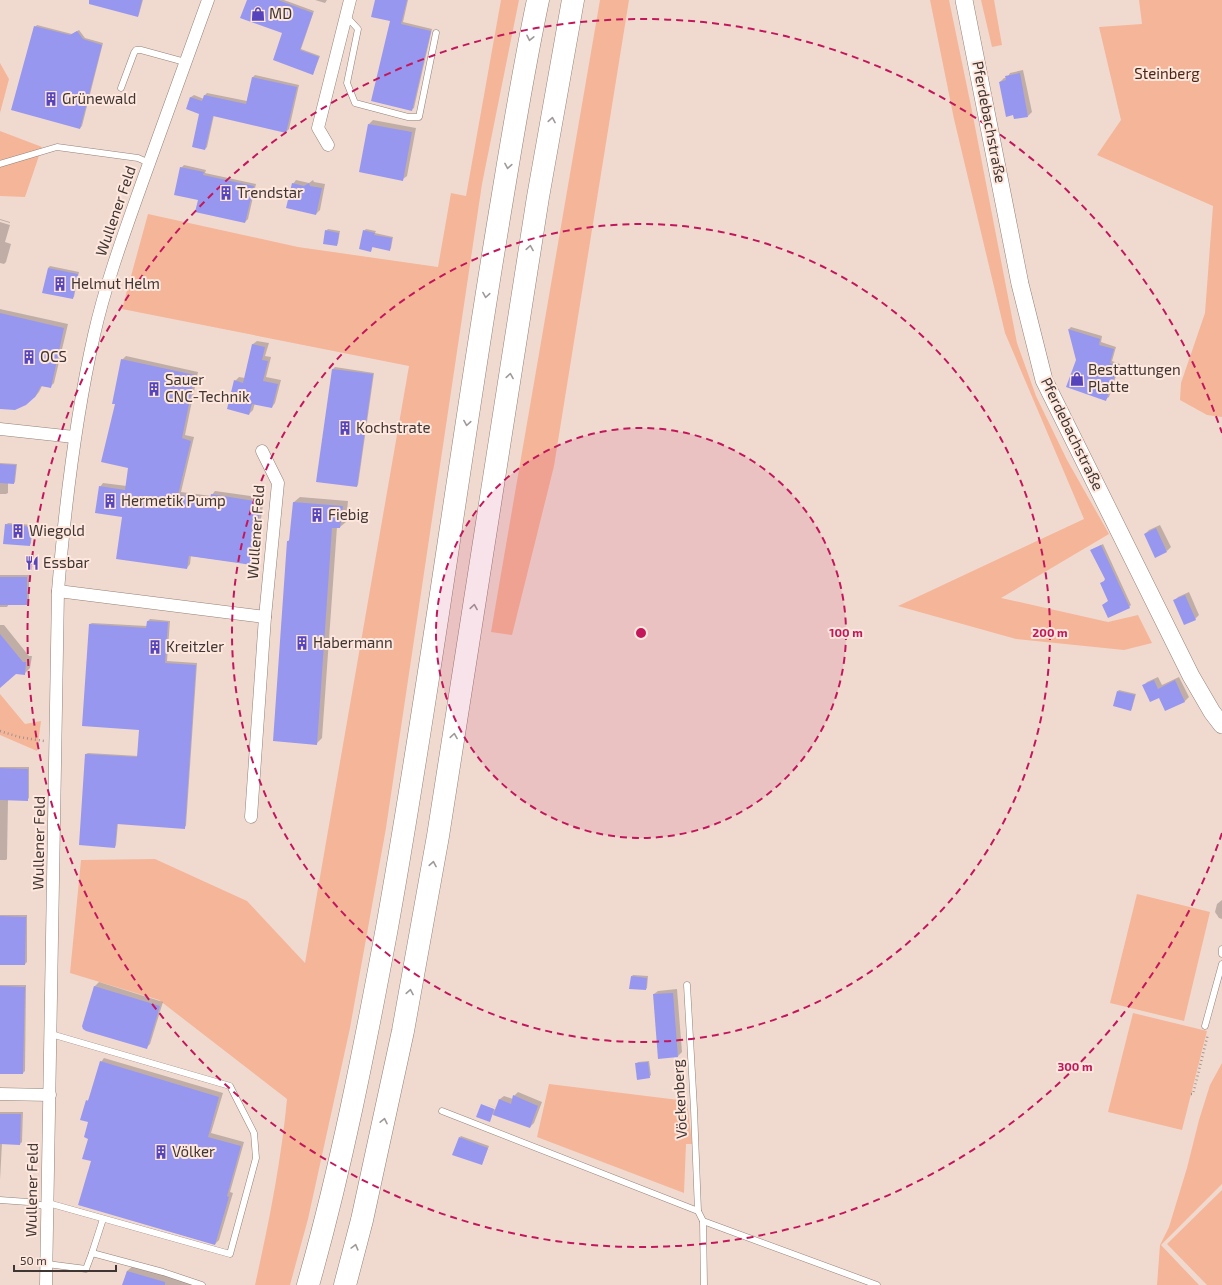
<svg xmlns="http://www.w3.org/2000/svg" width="1222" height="1285" viewBox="0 0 1222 1285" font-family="'Exo 2',sans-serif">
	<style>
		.green { fill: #f5b599 }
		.shadow { fill: #0003 }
		.building { fill: #9897f0 }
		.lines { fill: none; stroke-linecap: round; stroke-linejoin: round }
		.lane-casing { stroke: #948077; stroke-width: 7 }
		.street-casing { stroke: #948077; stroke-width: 13 }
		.secondary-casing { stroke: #948077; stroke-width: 18 }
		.highway-casing { stroke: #948077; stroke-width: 23 }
		.path { stroke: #a4938c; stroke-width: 2.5; stroke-dasharray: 1 3; stroke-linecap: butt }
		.lane { stroke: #fff; stroke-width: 6 }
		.street { stroke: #fff; stroke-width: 12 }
		.secondary { stroke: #fff; stroke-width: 17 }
		.highway { stroke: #fff; stroke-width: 22 }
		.oneway { stroke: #9f9a99 }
		.ring { fill: none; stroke: #c2185b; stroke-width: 2; stroke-dasharray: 7 5 }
		.labels { text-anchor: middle; stroke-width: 4; stroke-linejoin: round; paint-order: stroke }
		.poi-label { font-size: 15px; fill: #3f3633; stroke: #fee7dd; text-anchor: start }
		.park-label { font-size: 15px; fill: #4d2715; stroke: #fee7dd }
		.street-label { font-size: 15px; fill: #3f3633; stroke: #fee7dd }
		.centre { fill: #c2185b; stroke: #fee7dd; stroke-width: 2 }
		.ring-label { font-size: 12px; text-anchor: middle; font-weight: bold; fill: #c2185b; stroke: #fee7dd; stroke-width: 4; stroke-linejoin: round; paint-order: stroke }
	</style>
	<rect width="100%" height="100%" fill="#f0dad0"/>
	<g class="green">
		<path d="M501,0H519L482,184L386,828L350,1028L308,1219L290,1285H255C269,1222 281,1163 287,1099L159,1000L70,973L81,860L155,859L247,901L305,963L409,366L122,309L148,214L298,247L438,267L451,193L466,196Z"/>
		<path d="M600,0H629L554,466L512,635L491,632Z"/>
		<path d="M930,0H949L971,106L1017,343L1036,396L1067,460L1109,534L1001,598L1108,622L1138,615L1152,643L1124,650L1016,639L898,606L1084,519L1005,333L954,119Z"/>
		<path d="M981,0H994L1002,45L992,47Z"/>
		<path d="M1139,0H1222V417L1207,415L1180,400L1181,383L1205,313L1213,206L1097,155L1121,120L1099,27L1142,24Z"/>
		<path d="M0,63L9,79L0,113Z"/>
		<path d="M0,131L42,147L25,197L0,196Z"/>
		<path d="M0,694L25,724L41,721L37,751L0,735Z"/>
		<path d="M1137,894L1210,912L1184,1021L1110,1003Z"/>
		<path d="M1133,1013L1207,1031L1182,1130L1108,1112Z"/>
		<path d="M1222,1063V1184L1161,1245L1199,1285H1157L1160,1245L1169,1227L1187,1168L1199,1120L1210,1085Z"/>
		<path d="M549,1084L687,1101L692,1144H686L684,1193L537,1137Z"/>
		<path d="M1222,1190V1285H1207L1167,1244Z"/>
	</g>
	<g class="shadow">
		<path d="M91,0H143L139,14L138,16Z"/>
		<path d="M248,0H284L314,11L301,49L320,56L313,74L284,33Z"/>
		<path d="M315,0H327L325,3Z"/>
		<path d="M376,0H408L403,22L432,29L414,108L411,110L391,21Z"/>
		<path d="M37,25L72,34L79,30L85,38L103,43L82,126L80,128L35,27Z"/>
		<path d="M1023,70L1032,112L1028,116L1000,82L1004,78H1007L1010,73Z"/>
		<path d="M255,75L299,85L289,129L286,132L214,115L207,147L205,149L200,113L187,108L191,97L194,95L204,99L205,95L207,93L247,101L253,77Z"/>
		<path d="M373,120L416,128L407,176L403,179L369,124Z"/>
		<path d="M184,165L206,170L205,173L256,184L248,219L245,222L181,168Z"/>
		<path d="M296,180L309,183L313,180L314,182L325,184L320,210L316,214L293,184Z"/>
		<path d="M0,219L10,222V223L0,220Z"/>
		<path d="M0,222L10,225L5,242L11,244L6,262L4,264L0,263Z"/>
		<path d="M328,229L340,231L338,243L337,245L326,231Z"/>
		<path d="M366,229L376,231L375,233L393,237L391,248L390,249L373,246L371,251L364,231Z"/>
		<path d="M50,266L79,272L74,297L72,298L48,268Z"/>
		<path d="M0,309L68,324L54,383L50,387L42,386L39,392L35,397L0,407Z"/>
		<path d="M1071,327L1102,336L1101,342L1116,347L1112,361L1120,364L1109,397L1106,399L1077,360L1069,329Z"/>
		<path d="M257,341L269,343L265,356L271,357L266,377L281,380L275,403L272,407L255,403L253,410L249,414L235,381L239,377L245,378L253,344Z"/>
		<path d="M126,356L198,372L185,435L194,437L181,492L211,496L215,491L264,498L255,561L251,564L191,556L190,564L187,568L123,516L100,487L103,483L127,486L129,467L117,404L122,360Z"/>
		<path d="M335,367L374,373L358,485L357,486L317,481L333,369Z"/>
		<path d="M0,463L17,464L15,482L14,483H8V493L6,494H0Z"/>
		<path d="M300,497L348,501L346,522L340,527H337L322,738L316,744L288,541L290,539L294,502Z"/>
		<path d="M8,523L33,525L31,543L30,545L6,525Z"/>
		<path d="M1160,525L1171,547L1167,551L1145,534L1149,530Z"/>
		<path d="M1103,544L1131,605L1129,607L1103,605L1109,601L1106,579L1091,550Z"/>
		<path d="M0,575H29V602L27,604H9L7,607H0Z"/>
		<path d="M1189,592L1199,615L1195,619L1174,601L1178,597Z"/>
		<path d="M150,619L170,621L167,661L197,663L186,826L184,827L118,823L116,845L115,847L86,754L88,753L139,756L140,729L90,624L92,623L147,626L148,621Z"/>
		<path d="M0,625H4L29,656H32L30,668L24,674L16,673L0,683Z"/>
		<path d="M1158,677L1162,685L1179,677L1189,697L1185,701L1166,710L1159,696L1144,685L1147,682Z"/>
		<path d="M1119,690L1136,694L1132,708L1131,710L1118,691Z"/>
		<path d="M0,767H29V798L27,800L8,799L7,859L6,860H0Z"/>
		<path d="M1222,900V919L1219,918L1215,912L1217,904Z"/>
		<path d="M0,915H27V962L25,964H0Z"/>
		<path d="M633,975L648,976L647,988L646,989L632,976Z"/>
		<path d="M99,982L163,1002L150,1044L146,1048L83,1026L95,986Z"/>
		<path d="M0,985H26L25,1071L23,1073H0Z"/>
		<path d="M677,989L682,1052L678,1056L654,994L658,991Z"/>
		<path d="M104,1058L223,1093L211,1133L244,1142L230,1192L233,1193L219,1240L215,1244L92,1161L89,1138V1121L87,1101L90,1098L101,1062Z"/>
		<path d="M649,1061L651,1075L649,1077L636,1064L638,1062Z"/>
		<path d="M518,1092L542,1102L534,1123L530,1127L493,1114L489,1121L482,1105L499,1111V1109L483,1103L497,1108L500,1099L504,1096L513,1099L514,1096Z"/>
		<path d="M0,1112H23L22,1142L20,1144L2,1143L0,1180Z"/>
		<path d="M461,1136L489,1146L482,1164L460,1137Z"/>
		<path d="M134,1265L200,1285H123L127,1271Z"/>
	</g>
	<g class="building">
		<path d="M89,0H142L138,17L89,4Z"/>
		<path d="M247,0H278L313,13L300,50L319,57L313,75L273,60L282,33L240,18Z"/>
		<path d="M375,0H407L401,24L431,31L412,111L371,101L390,21L371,17Z"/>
		<path d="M34,26L70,35L77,31L83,39L102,45L80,129L11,110Z"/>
		<path d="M1020,73L1028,117L1014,119L1013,115L1006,117L999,82L1006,80L1005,76Z"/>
		<path d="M252,77L297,87L286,133L213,116L205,150L192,147L199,114L186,109L190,97L202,101L204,95L246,104Z"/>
		<path d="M368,124L412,132L403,181L359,172Z"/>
		<path d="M180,167L204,172L203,175L254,186L245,223L195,212L198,200L174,195Z"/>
		<path d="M292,183L304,186L309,183L310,186L322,188L316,215L286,208Z"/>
		<path d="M325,230L339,233L337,246L323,244Z"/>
		<path d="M363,230L375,233L374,235L392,238L390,251L372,247L371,252L359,249Z"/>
		<path d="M48,268L78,274L73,299L42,293Z"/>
		<path d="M0,313L64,328L51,388L41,386L35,397L26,405L15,410L0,409Z"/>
		<path d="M1068,329L1100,339L1099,345L1114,349L1110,363L1118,366L1106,401L1066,387L1076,360Z"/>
		<path d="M252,344L265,347L262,360L268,361L263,381L278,384L272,408L252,404L249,415L227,409L234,380L243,383Z"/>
		<path d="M121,359L195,375L182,438L191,441L178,495L210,499L211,494L261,502L252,565L189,556L187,569L116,559L122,517L95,513L99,486L125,490L128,468L101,462L115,404H112Z"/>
		<path d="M332,369L373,374L357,487L316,482Z"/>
		<path d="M0,464L16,465L14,484L0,483Z"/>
		<path d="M293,502L343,506L340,528H332L317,745L273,741L287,541H289Z"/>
		<path d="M5,524L32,527L30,546L3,544Z"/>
		<path d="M1156,528L1167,552L1155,558L1144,534Z"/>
		<path d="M1101,545L1130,608L1108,618L1102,605L1108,601L1100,583L1104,581L1105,579L1090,550Z"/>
		<rect x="0" y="577" width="27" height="28"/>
		<path d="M1185,595L1196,620L1184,625L1173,600Z"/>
		<path d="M147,621L168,622L165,663L196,665L185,829L117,824L115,848L79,845L85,754L137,757L139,730L82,726L89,624L146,628Z"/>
		<path d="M0,634L23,662H26L25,675L16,674L0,688Z"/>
		<path d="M1154,680L1158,689L1175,680L1185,702L1165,711L1159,698L1150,702L1142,685Z"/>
		<path d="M1117,691L1135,695L1131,711L1113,706Z"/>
		<path d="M0,768L28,769V801L0,800Z"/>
		<path d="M0,916L26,917L25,965H0Z"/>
		<path d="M631,976L647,978L646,990L629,989Z"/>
		<path d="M0,986L25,987L23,1074H0Z"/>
		<path d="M94,986L160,1006L147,1049L86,1031L83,1029L82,1026Z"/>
		<path d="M673,993L678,1057L658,1059L653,994Z"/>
		<path d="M100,1061L219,1097L208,1137L241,1146L227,1196L229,1197L215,1245L78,1205L91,1161L82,1159L88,1139L84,1137L88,1122L80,1120L86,1100L88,1101Z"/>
		<path d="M648,1062L650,1078L637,1080L635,1063Z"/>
		<path d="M513,1095L538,1106L530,1128L493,1115L499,1099L511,1104Z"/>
		<path d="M481,1104L494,1109L490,1122L476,1117Z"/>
		<path d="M0,1114H21L20,1145L0,1144Z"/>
		<path d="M459,1137L488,1148L482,1165L452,1155Z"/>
		<path d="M127,1271L165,1282V1285H122Z"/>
	</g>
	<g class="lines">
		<defs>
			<g id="lane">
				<path d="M346,16L358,29L347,83L355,103L408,117H419L436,33"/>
				<path d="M121,88L134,53L136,50H141L185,62"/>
				<path d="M0,164L57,147L138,158L149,163"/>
				<path d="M1222,949V954"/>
				<path d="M687,985L694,1109L698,1211"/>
				<path d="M1205,1026L1222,964"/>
				<path d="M442,1111L698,1211L703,1221L877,1285"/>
				<path d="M0,1200L28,1202L48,1207"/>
				<path d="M48,1203L230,1254L256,1158L254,1133L230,1086L51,1034"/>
				<path d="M703,1221L704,1285"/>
				<path d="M92,1253L103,1219"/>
				<path d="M47,1264L86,1269L92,1253L163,1272L202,1285"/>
			</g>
			<g id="street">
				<path d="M328,145L318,128L350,0"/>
				<path d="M0,429L74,437"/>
				<path d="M58,591L265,617L278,483L262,451"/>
				<path d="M251,817L265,617"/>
				<path d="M0,1094L50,1095"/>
				<path d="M46,1285L58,591C65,505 75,420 94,335C106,282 125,231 143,180C165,120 186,60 208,0"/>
			</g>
			<path id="secondary" d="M964,0L1020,284L1044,380L1191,676L1212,712L1222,725"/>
			<g id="highway">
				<path d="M308,1285C341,1169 364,1051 386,933C430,689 461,444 502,200C513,133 524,66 538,0"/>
				<path d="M345,1285L362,1220L403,1031L438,836L538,197L573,0"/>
			</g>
		</defs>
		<use href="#lane" class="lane-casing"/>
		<use href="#street" class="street-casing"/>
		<use href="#secondary" class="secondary-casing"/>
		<use href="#highway" class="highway-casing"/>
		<g class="path">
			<path d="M0,731L19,737L44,741"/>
			<path d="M1191,1094H1193L1208,1034"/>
		</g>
		<use href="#lane" class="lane"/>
		<use href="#street" class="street"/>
		<use href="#secondary" class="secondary"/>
		<use href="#highway" class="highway"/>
	</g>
	<defs><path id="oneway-chevron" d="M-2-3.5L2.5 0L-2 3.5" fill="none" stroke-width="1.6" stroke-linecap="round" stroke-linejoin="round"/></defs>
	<g class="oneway">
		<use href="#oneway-chevron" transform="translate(530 38) rotate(102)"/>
		<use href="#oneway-chevron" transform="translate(552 120) rotate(-80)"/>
		<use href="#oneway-chevron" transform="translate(508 166) rotate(100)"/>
		<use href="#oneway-chevron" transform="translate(530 248) rotate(-81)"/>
		<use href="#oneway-chevron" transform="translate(486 295) rotate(99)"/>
		<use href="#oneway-chevron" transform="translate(510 376) rotate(-81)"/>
		<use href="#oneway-chevron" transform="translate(467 423) rotate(99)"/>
		<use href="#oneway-chevron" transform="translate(474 607) rotate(-81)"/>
		<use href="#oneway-chevron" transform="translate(454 736) rotate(-81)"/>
		<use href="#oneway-chevron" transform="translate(433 864) rotate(-80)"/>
		<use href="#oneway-chevron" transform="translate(410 992) rotate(-80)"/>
		<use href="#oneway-chevron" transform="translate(384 1121) rotate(-78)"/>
		<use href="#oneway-chevron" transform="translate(355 1247) rotate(-75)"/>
	</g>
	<circle cx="641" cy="633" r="205" fill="#c2185b" fill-opacity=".12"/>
	<g class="ring">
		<circle cx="641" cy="633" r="205"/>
		<circle cx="641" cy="633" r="409"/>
		<path d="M1222 833A614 614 0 1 1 1222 433"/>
	</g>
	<defs>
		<symbol id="shop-bare" viewBox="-9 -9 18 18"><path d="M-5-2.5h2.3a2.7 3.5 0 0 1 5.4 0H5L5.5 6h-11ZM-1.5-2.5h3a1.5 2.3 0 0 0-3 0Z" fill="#5544bc" stroke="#fee7dd" stroke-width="2.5" paint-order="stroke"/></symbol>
		<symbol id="building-bare" viewBox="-9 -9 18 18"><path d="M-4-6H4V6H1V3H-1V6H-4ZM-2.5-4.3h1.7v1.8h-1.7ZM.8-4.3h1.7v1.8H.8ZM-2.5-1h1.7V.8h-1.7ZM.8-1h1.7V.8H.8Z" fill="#5544bc" stroke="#fee7dd" stroke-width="2.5" paint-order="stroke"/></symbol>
		<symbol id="restaurant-bare" viewBox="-9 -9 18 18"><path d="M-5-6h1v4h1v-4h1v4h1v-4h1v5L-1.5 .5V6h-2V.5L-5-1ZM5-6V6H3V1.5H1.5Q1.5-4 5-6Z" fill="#5544bc" stroke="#fee7dd" stroke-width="2.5" paint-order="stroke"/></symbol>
	</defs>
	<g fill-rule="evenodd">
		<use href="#shop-bare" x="248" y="4" width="20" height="20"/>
		<use href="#building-bare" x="41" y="89" width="20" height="20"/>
		<use href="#building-bare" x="216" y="183" width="20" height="20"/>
		<use href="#building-bare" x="50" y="274" width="20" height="20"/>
		<use href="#building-bare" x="19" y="347" width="20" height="20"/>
		<use href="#shop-bare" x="1067" y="369" width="20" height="20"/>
		<use href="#building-bare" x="144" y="379" width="20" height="20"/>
		<use href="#building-bare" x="335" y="418" width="20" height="20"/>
		<use href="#building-bare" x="100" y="491" width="20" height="20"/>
		<use href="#building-bare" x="307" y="505" width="20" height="20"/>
		<use href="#building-bare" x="8" y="521" width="20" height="20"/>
		<use href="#restaurant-bare" x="22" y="553" width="20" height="20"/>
		<use href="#building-bare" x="292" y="633" width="20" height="20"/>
		<use href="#building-bare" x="145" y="637" width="20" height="20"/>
		<use href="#building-bare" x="151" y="1142" width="20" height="20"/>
	</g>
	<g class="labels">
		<g class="poi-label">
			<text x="269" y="19">MD</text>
			<text x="62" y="104">Grünewald</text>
			<text x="237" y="198">Trendstar</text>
			<text x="71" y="289">Helmut Helm</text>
			<text x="40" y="362">OCS</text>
			<text x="1088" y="375">Bestattungen<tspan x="1088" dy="17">Platte</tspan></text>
			<text x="165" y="385">Sauer<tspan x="165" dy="17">CNC-Technik</tspan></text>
			<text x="356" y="433">Kochstrate</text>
			<text x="121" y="506">Hermetik Pump</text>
			<text x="328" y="520">Fiebig</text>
			<text x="29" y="536">Wiegold</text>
			<text x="43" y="568">Essbar</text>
			<text x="313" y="648">Habermann</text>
			<text x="166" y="652">Kreitzler</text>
			<text x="172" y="1157">Völker</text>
		</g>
		<g class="park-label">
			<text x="1167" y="79">Steinberg</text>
		</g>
		<g class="street-label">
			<text transform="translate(989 122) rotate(79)" y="5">Pferdebachstraße</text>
			<text transform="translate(116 211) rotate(-71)" y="5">Wullener Feld</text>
			<text transform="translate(1072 434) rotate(64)" y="5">Pferdebachstraße</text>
			<text transform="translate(256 532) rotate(-86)" y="5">Wullener Feld</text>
			<text transform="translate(39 843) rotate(-89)" y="5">Wullener Feld</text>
			<text transform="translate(680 1099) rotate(-93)" y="5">Vöckenberg</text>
			<text transform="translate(32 1190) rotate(-89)" y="5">Wullener Feld</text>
		</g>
	</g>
	<circle cx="641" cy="633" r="6" class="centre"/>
	<g class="ring-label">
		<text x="846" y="637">100 m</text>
		<text x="1050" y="637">200 m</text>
		<text x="1075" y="1071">300 m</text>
	</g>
	<path d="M14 1265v6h102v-6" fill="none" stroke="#3f3633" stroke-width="2"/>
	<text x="20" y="1265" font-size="12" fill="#3f3633" stroke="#fee7dd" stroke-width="3" paint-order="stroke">50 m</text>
</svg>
